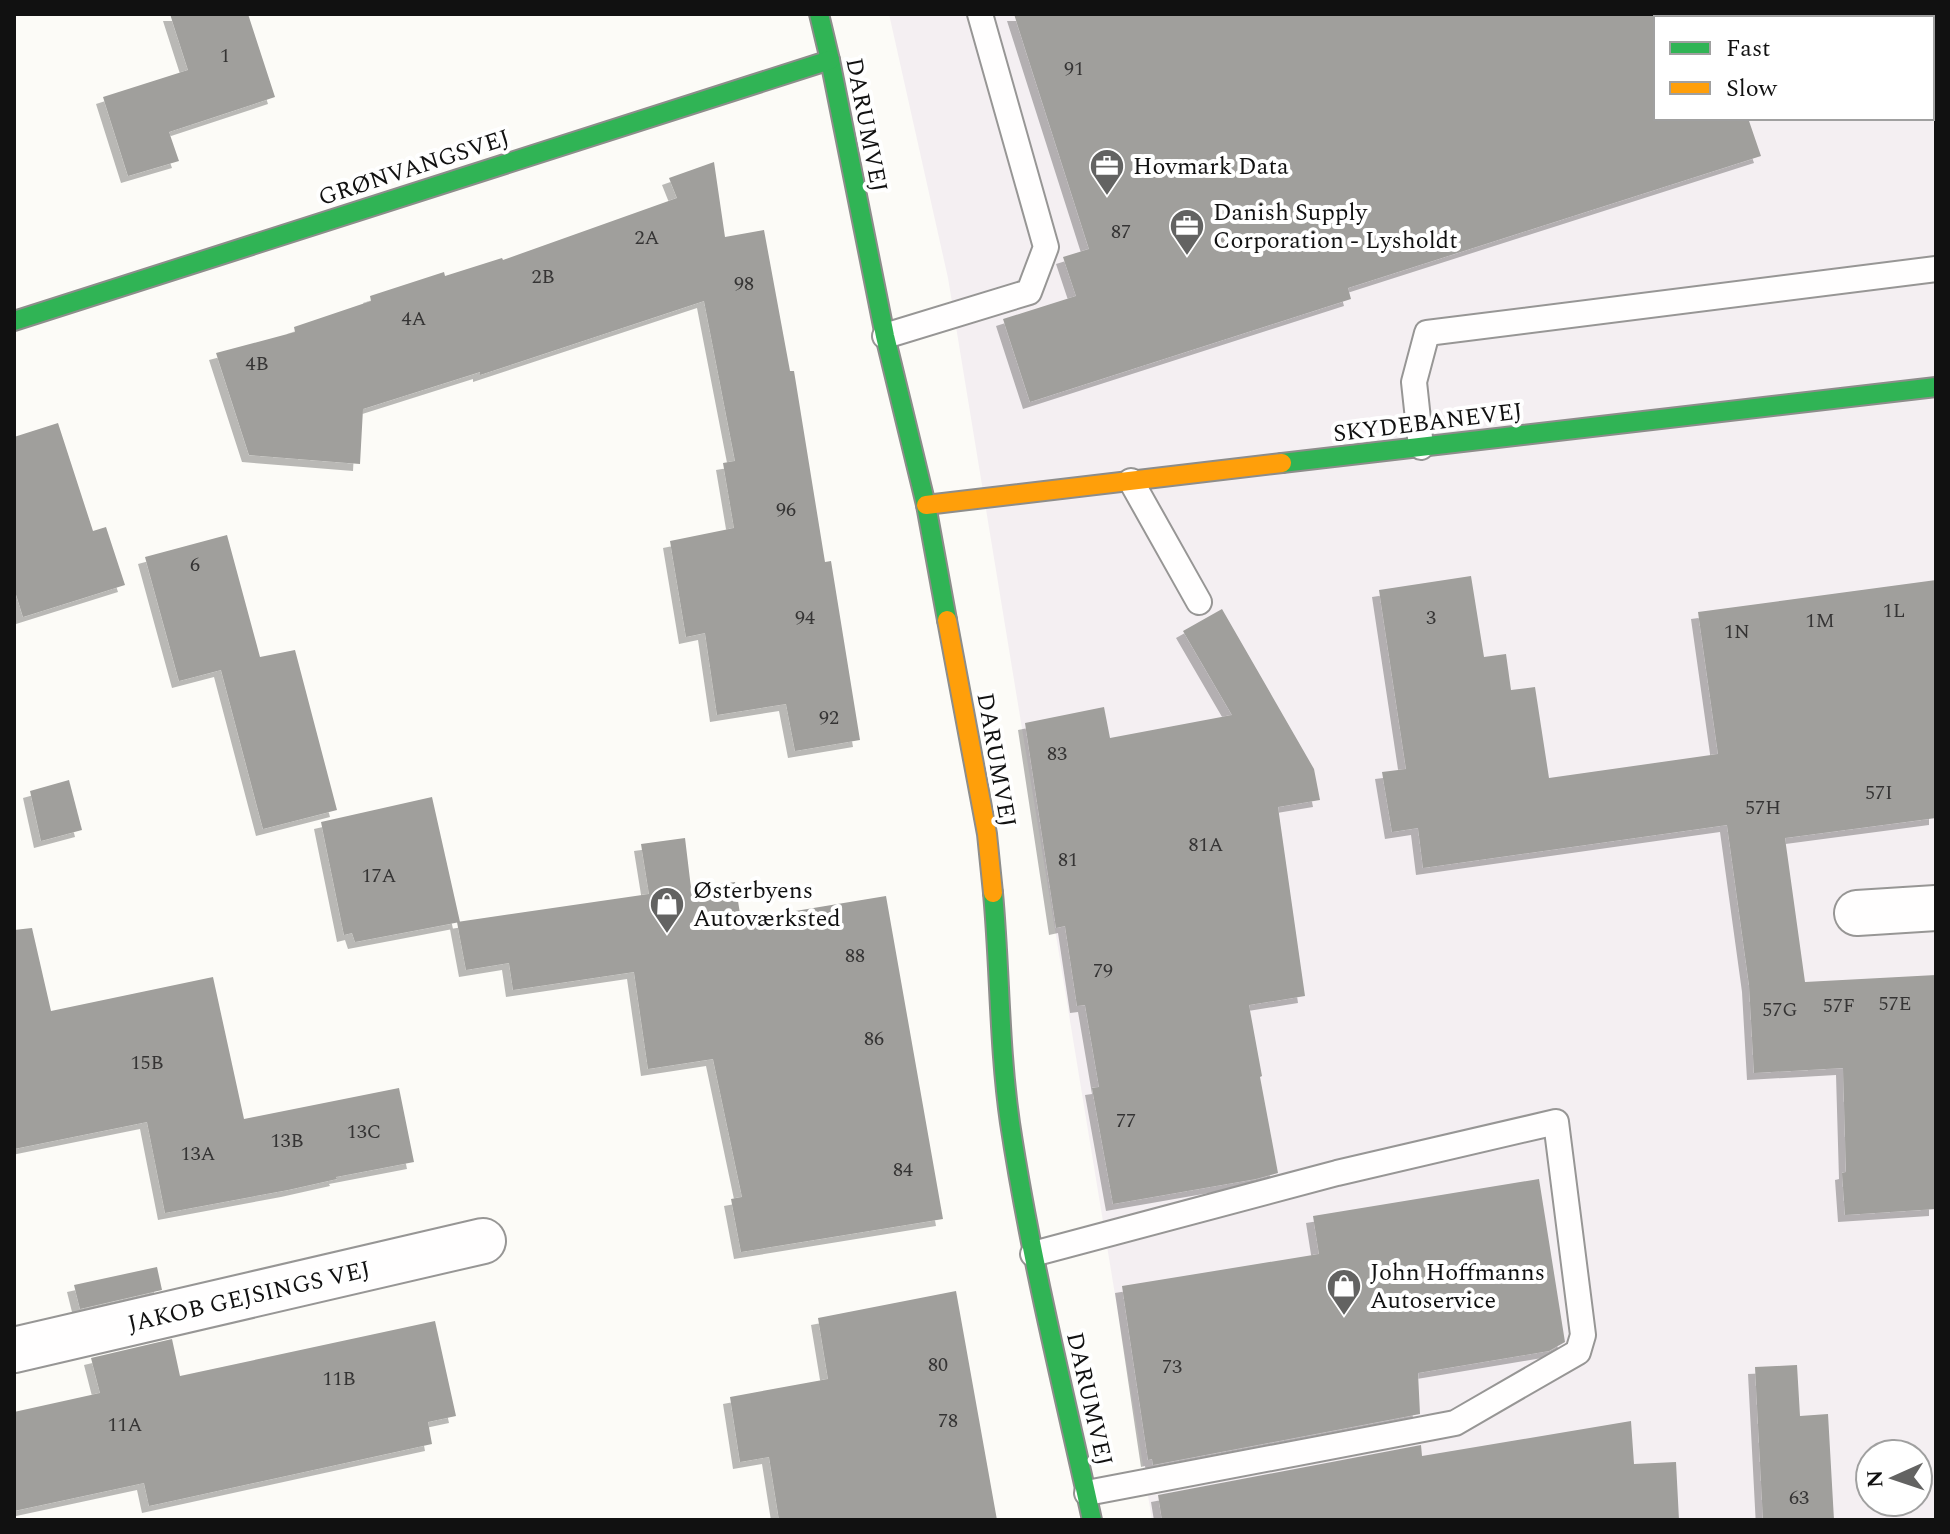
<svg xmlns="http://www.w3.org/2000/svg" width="1950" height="1534" viewBox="0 0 1950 1534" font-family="Spectral,serif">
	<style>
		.industrial { fill: #f4eff2; fill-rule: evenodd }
		.building { fill: #a09f9c; filter: url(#shadow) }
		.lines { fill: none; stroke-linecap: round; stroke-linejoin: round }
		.lane-casing { stroke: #979695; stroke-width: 28 }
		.street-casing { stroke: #979695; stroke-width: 48 }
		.fast-casing { stroke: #8d8d8b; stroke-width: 22 }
		.slow-casing { stroke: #8d8d8b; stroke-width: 22 }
		.lane { stroke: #fffefe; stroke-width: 24 }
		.street { stroke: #fffefe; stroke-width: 44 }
		.fast { stroke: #30b455; stroke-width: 18 }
		.slow { stroke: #ff9f0a; stroke-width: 18 }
		.labels { text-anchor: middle; stroke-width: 8; stroke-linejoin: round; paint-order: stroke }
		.number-label { font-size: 20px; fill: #353434 }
		.street-label { font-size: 24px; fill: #111; stroke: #fff }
		.poi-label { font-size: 24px; fill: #111; stroke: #fff; text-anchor: start }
	</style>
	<defs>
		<filter id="shadow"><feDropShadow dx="-7" dy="7" stdDeviation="0" flood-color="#0004"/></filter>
	</defs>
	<rect width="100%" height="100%" fill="#fcfbf7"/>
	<path class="industrial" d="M889,14H1936V1520H1152L948,278ZM1656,18H1932V118H1656ZM1870,1454H1918V1502H1870Z"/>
	<g class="building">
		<path d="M170,14H248L275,97L169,132L179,161L128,176L103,97L188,70Z"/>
		<path d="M1014,14H1656V118H1748L1761,156L1348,288L1351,299L1030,402L1003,319L1076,296L1063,257L1089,249Z"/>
		<path d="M714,162L725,237L764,230L790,371H794L825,562L831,561L860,740L795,751L786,704L717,715L705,633L686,637L670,541L734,528L723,463L735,461L704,301L480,375V372L363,409L360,464L249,455L216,353L295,332L294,327L371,301L370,296L444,272L445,276L502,258L503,260L677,198L669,178Z"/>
		<path d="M58,423L93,531L106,527L125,585L23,617L14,588V437Z"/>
		<path d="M227,535L260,657L295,650L337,810L263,829L221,670L179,681L145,557Z"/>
		<path d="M1471,576L1484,657L1506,654L1511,690L1535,687L1549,778L1718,754L1698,612L1936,580V818L1785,838L1805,982L1936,975V1209L1845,1215L1842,1173L1846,1172L1843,1068L1754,1073L1749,985L1727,825L1423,868L1418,828L1392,832L1382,772L1406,769L1379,590Z"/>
		<path d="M1222,609L1314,769L1320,800L1278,807L1305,996L1249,1005L1262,1076L1260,1077L1278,1173L1256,1179L1113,1204L1092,1088L1099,1087L1085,1005L1077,1006L1065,926L1056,928L1025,723L1104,707L1110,738L1232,715L1183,631Z"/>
		<path d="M69,780L82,830L41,841L30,791Z"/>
		<path d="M432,797L460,922L355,942L352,933L344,935L321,822Z"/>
		<path d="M685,838L691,888L735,882L741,920L886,896L943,1219L741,1252L731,1199L742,1197L713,1059L648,1069L634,972L513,990L509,963L466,970L457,922L649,894L641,844Z"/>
		<path d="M32,928L51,1011L213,977L244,1119L399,1088L414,1162L336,1177L337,1179L288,1190L165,1213L147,1122L14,1149V930Z"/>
		<path d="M1539,1179L1565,1342L1549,1351L1418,1373L1420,1414L1153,1465L1152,1459L1148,1460L1122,1286L1319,1254L1313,1216Z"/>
		<path d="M157,1267L162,1290L80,1309L74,1285Z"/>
		<path d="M956,1291L997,1520H779L769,1457L740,1462L730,1397L828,1379L818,1318Z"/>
		<path d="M435,1321L456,1416L428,1422L432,1444L149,1506L144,1483L14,1511V1412L100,1393L91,1358L172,1339L180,1376Z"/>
		<path d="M1797,1365L1800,1416L1828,1414L1834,1520H1763L1755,1367Z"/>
		<path d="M1631,1421L1634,1464L1676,1462L1679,1520H1162L1158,1495L1421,1445L1422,1456Z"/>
	</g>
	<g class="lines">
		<defs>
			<g id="lane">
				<path d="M885,336L1029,292L1046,247L980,14"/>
				<path d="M1421,447L1414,382L1427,333L1936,269"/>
				<path d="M1131,481L1199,602"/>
				<path d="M1033,1254L1337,1173L1556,1122L1583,1335L1578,1352L1455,1423L1087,1493"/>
			</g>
			<g id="street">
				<path d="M1857,913L1936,908"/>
				<path d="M14,1350L483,1241"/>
			</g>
			<g id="fast">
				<path d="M819,14L830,60L885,336L926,505L947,620"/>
				<path d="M14,321L830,60"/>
				<path d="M1282,463L1936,387"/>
				<path d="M993,893C1000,969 999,1047 1010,1123C1030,1256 1063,1388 1092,1520"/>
			</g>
			<g id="slow">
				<path d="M926,505L1282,463"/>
				<path d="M947,620L987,834L993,893"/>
			</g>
		</defs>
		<use href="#lane" class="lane-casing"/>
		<use href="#street" class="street-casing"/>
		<use href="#fast" class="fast-casing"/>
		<use href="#slow" class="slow-casing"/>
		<use href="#lane" class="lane"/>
		<use href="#street" class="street"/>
		<use href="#fast" class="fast"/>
		<use href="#slow" class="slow"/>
	</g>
	<defs>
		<symbol id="office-pin" viewBox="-11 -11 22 30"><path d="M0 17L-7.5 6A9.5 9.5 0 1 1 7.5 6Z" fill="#636362" stroke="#fff"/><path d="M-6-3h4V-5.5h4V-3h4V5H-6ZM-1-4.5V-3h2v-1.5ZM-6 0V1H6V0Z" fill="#fff"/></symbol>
		<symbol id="shop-pin" viewBox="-11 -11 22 30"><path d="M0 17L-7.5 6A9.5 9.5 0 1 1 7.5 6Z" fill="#636362" stroke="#fff"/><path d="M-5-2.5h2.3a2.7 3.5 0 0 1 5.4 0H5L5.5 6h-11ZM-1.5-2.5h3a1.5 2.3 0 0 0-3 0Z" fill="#fff"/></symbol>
	</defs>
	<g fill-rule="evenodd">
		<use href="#office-pin" x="1087" y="146" width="40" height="54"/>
		<use href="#office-pin" x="1167" y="206" width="40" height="54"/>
		<use href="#shop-pin" x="647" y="884" width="40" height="54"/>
		<use href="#shop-pin" x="1324" y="1266" width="40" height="54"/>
	</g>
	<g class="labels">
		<g class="number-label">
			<text x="225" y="62">1</text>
			<text x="1074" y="75">91</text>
			<text x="1121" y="238">87</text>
			<text x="647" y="244">2A</text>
			<text x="543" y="283">2B</text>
			<text x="744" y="290">98</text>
			<text x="414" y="325">4A</text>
			<text x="257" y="370">4B</text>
			<text x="786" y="516">96</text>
			<text x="195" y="571">6</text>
			<text x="1894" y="617">1L</text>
			<text x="805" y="624">94</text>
			<text x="1431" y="624">3</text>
			<text x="1820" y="627">1M</text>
			<text x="1737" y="638">1N</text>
			<text x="829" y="724">92</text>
			<text x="1057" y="760">83</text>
			<text x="1879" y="799">57I</text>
			<text x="1763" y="814">57H</text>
			<text x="1206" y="851">81A</text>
			<text x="1068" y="866">81</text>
			<text x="379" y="882">17A</text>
			<text x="855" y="962">88</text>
			<text x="1103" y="977">79</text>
			<text x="1895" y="1010">57E</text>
			<text x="1839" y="1012">57F</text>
			<text x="1780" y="1016">57G</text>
			<text x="874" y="1045">86</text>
			<text x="147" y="1069">15B</text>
			<text x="1126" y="1127">77</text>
			<text x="364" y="1138">13C</text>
			<text x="287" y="1147">13B</text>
			<text x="198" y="1160">13A</text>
			<text x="903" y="1176">84</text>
			<text x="938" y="1371">80</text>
			<text x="1172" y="1373">73</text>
			<text x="339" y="1385">11B</text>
			<text x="948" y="1427">78</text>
			<text x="125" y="1431">11A</text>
			<text x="1799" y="1504">63</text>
		</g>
		<g class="street-label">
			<text transform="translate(867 125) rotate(79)" y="8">DARUMVEJ</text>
			<text transform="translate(414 167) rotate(-18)" y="8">GRØNVANGSVEJ</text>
			<text transform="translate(1428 422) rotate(-7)" y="8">SKYDEBANEVEJ</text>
			<text transform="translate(997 760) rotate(80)" y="8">DARUMVEJ</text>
			<text transform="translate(249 1296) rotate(-13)" y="8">JAKOB GEJSINGS VEJ</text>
			<text transform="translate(1090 1399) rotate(77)" y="8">DARUMVEJ</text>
		</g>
		<g class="poi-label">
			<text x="1133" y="174">Hovmark Data</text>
			<text x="1213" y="220">Danish Supply<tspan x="1213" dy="28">Corporation - Lysholdt</tspan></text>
			<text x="693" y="898">Østerbyens<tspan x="693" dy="28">Autoværksted</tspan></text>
			<text x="1370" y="1280">John Hoffmanns<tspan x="1370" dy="28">Autoservice</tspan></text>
		</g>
	</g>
	<rect width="1950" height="1534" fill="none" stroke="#111111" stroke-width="32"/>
	<rect x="1654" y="16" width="280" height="104" fill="#ffffff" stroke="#a0a0a0" stroke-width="2"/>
	<rect x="1670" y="42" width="40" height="12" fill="#30b455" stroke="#a0a0a0" stroke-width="2"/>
	<text x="1726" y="56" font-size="24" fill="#111111">Fast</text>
	<rect x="1670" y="82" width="40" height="12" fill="#ff9f0a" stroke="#a0a0a0" stroke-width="2"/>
	<text x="1726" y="96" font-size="24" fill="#111111">Slow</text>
	<g transform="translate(1894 1478) rotate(267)"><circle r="38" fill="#ffffff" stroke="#a0a0a0" stroke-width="2"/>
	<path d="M0-6L14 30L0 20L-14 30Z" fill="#636362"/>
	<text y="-12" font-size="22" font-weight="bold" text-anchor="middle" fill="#111111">N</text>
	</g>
</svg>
